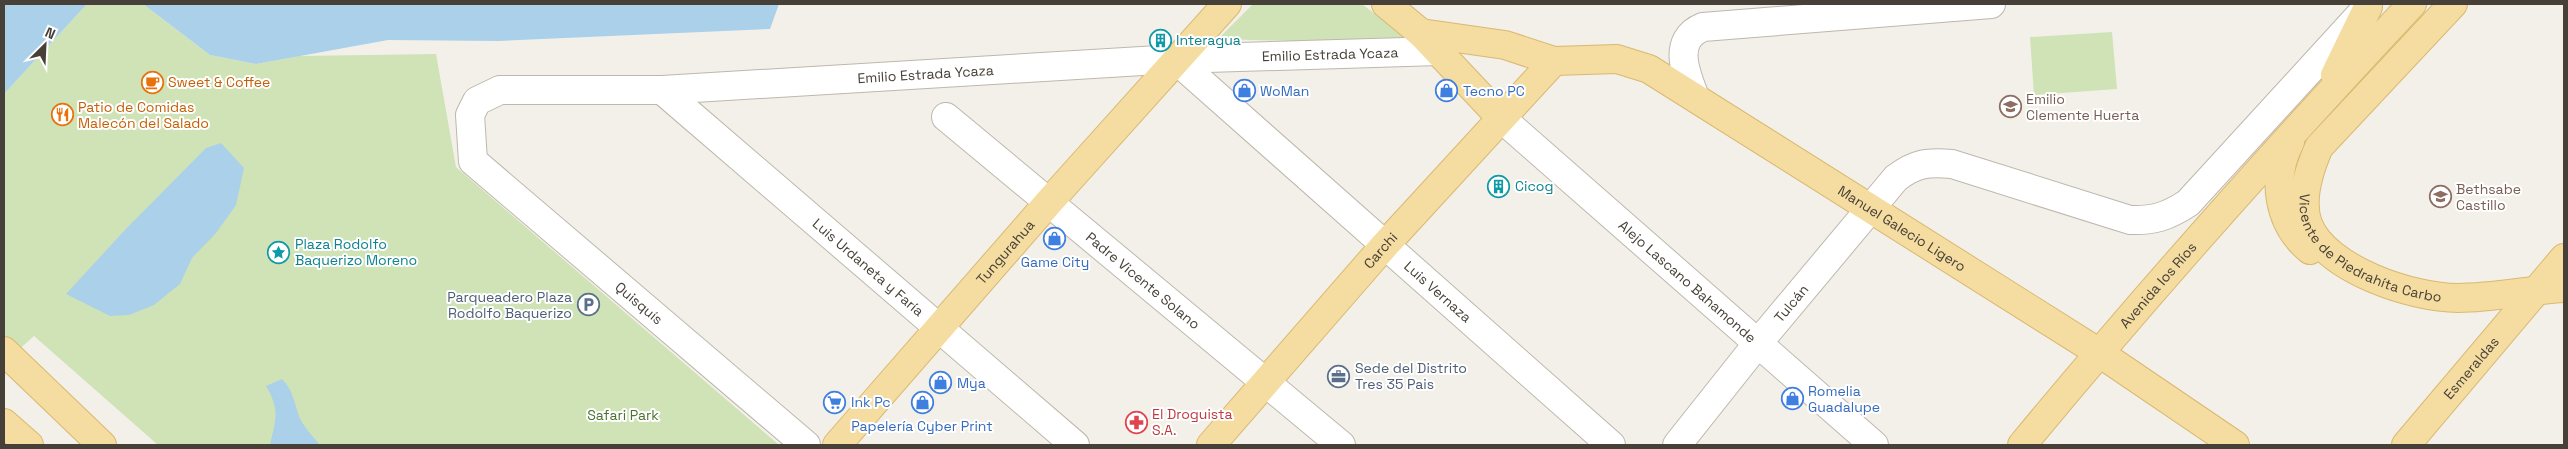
<svg xmlns="http://www.w3.org/2000/svg" width="2568" height="449" viewBox="0 0 2568 449" font-family="'Space Grotesk',sans-serif">
	<style>
		.green { fill: #cfe3b6 }
		.water { fill: #abd0ea }
		.lines { fill: none; stroke-linecap: round; stroke-linejoin: round }
		.minor-casing { stroke: #beb7ac; stroke-width: 30 }
		.major-casing { stroke: #d9b971; stroke-width: 30 }
		.minor { stroke: #fff; stroke-width: 28 }
		.major { stroke: #f5dca0; stroke-width: 28 }
		.labels { text-anchor: middle; stroke-width: 4; stroke-linejoin: round; paint-order: stroke }
		.culture-label { font-size: 14px; fill: #0d838f; stroke: #fff; text-anchor: start }
		.street-label { font-size: 14px; fill: #464038; stroke: #fff }
		.food-label { font-size: 14px; fill: #c56008; stroke: #fff; text-anchor: start }
		.shop-label { font-size: 14px; fill: #366cbe; stroke: #fff; text-anchor: start }
		.education-label { font-size: 14px; fill: #785e54; stroke: #fff; text-anchor: start }
		.service-label { font-size: 14px; fill: #4e5e75; stroke: #fff; text-anchor: end }
		.health-label { font-size: 14px; fill: #be3a42; stroke: #fff; text-anchor: start }
		.park-label { font-size: 14px; fill: #4a7330; stroke: #fff }
	</style>
	<rect width="100%" height="100%" fill="#f3f0e9"/>
	<g class="green">
		<path d="M87,4H143L210,55L256,64L299,56L436,54L456,167L779,445H158L34,336L4,363V94Z"/>
		<path d="M1253,4H1362L1414,44L1218,39Z"/>
		<path d="M2112,32L2117,89L2034,95L2030,37Z"/>
	</g>
	<g class="water">
		<path d="M4,4H87L4,94Z"/>
		<path d="M143,4H779L770,29L498,41L388,40L256,64L210,55Z"/>
		<path d="M221,143L244,168L236,205L216,233L192,258L180,284L154,305L129,315L110,316L66,294L124,231L206,148Z"/>
		<path d="M282,379C293,390 294,402 299,416C303,426 313,437 320,445H270C276,419 280,410 266,386Z"/>
	</g>
	<g class="lines">
		<defs>
			<g id="minor">
				<path id="s1" d="M1175,59L1611,445"/>
				<path id="s2" d="M662,90L1075,445"/>
				<path d="M1695,97C1686,74 1671,40 1703,27L1991,4"/>
				<path id="s3" d="M946,117L1341,445"/>
				<path id="s4" d="M1501,118L1874,445"/>
				<path id="s5" d="M806,445L473,161L470,115L477,101L500,90H662L1175,59L1439,51"/>
				<path id="s6" d="M1677,445L1758,343L1896,178C1916,163 1927,162 1952,164L2130,220C2154,221 2168,216 2188,203L2361,14"/>
			</g>
			<g id="major">
				<path d="M1386,4L1421,33L1501,118"/>
				<path id="s7" d="M2453,4L2319,147C2309,170 2299,199 2308,224C2326,270 2413,298 2458,298C2494,298 2529,290 2564,288"/>
				<path id="s8" d="M1421,33L1505,45L1554,61L1617,59L1649,69L2098,352L2235,445"/>
				<path d="M2335,75L2368,7"/>
				<path d="M2290,142C2271,178 2278,224 2310,250"/>
				<path d="M4,351L102,445"/>
				<path d="M4,423L29,445"/>
				<path id="s9" d="M837,445L1049,202L1227,4"/>
				<path id="s10" d="M1211,445L1385,245L1554,61"/>
				<path id="s11" d="M2022,445C2147,294 2278,147 2412,4"/>
				<path id="s12" d="M2406,445L2564,258"/>
			</g>
		</defs>
		<use href="#minor" class="minor-casing"/>
		<use href="#major" class="major-casing"/>
		<use href="#minor" class="minor"/>
		<use href="#major" class="major"/>
	</g>
	<defs>
		<symbol id="building-ring" viewBox="-11 -11 22 22"><circle r="9.5" fill="#fff" stroke="#0f9aa8" stroke-width="1.5"/><path d="M-4-6H4V6H1V3H-1V6H-4ZM-2.5-4.3h1.7v1.8h-1.7ZM.8-4.3h1.7v1.8H.8ZM-2.5-1h1.7V.8h-1.7ZM.8-1h1.7V.8H.8Z" fill="#0f9aa8"/></symbol>
		<symbol id="cafe-ring" viewBox="-11 -11 22 22"><circle r="9.5" fill="#fff" stroke="#e8710a" stroke-width="1.5"/><path d="M-5.5-4.5H6V0H3Q3 3.5 0 3.5H-2.5Q-5.5 3.5-5.5 0ZM3-3.2v2h1.7v-2ZM-6 4.5H4V6H-6Z" fill="#e8710a"/></symbol>
		<symbol id="shop-ring" viewBox="-11 -11 22 22"><circle r="9.5" fill="#fff" stroke="#3f7fe0" stroke-width="1.5"/><path d="M-5-2.5h2.3a2.7 3.5 0 0 1 5.4 0H5L5.5 6h-11ZM-1.5-2.5h3a1.5 2.3 0 0 0-3 0Z" fill="#3f7fe0"/></symbol>
		<symbol id="school-ring" viewBox="-11 -11 22 22"><circle r="9.5" fill="#fff" stroke="#8d6e63" stroke-width="1.5"/><path d="M0-5L7-2L0 1L-7-2ZM-4 1L0 2.5L4 1V4Q0 6-4 4Z" fill="#8d6e63"/></symbol>
		<symbol id="restaurant-ring" viewBox="-11 -11 22 22"><circle r="9.5" fill="#fff" stroke="#e8710a" stroke-width="1.5"/><path d="M-5-6h1v4h1v-4h1v4h1v-4h1v5L-1.5 .5V6h-2V.5L-5-1ZM5-6V6H3V1.5H1.5Q1.5-4 5-6Z" fill="#e8710a"/></symbol>
		<symbol id="sight-ring" viewBox="-11 -11 22 22"><circle r="9.5" fill="#fff" stroke="#0f9aa8" stroke-width="1.5"/><path d="M0-6L1.8-2.2L6-1.7L2.9 1.2L3.7 5.4L0 3.3L-3.7 5.4L-2.9 1.2L-6-1.7L-1.8-2.2Z" fill="#0f9aa8"/></symbol>
		<symbol id="parking-ring" viewBox="-11 -11 22 22"><circle r="9.5" fill="#fff" stroke="#5c6f8a" stroke-width="1.5"/><path d="M-3.5-5.5H1a3.5 3.5 0 0 1 0 7H-1V5.5H-3.5ZM-1-3.4V-.6H.8a1.4 1.4 0 0 0 0-2.8Z" fill="#5c6f8a"/></symbol>
		<symbol id="office-ring" viewBox="-11 -11 22 22"><circle r="9.5" fill="#fff" stroke="#5c6f8a" stroke-width="1.5"/><path d="M-6-3h4V-5.5h4V-3h4V5H-6ZM-1-4.5V-3h2v-1.5ZM-6 0V1H6V0Z" fill="#5c6f8a"/></symbol>
		<symbol id="supermarket-ring" viewBox="-11 -11 22 22"><circle r="9.5" fill="#fff" stroke="#3f7fe0" stroke-width="1.5"/><path d="M-6-5.5h2.5l.6 2H6L4.5 2H-2.5L-4.4-4H-6ZM-1.5 3.2a1.3 1.3 0 1 0 .1 0ZM3 3.2a1.3 1.3 0 1 0 .1 0Z" fill="#3f7fe0"/></symbol>
		<symbol id="pharmacy-ring" viewBox="-11 -11 22 22"><circle r="9.5" fill="#fff" stroke="#e0444e" stroke-width="1.5"/><path d="M-2-6h4v4h4v4h-4v4h-4v-4h-4v-4h4Z" fill="#e0444e"/></symbol>
	</defs>
	<g fill-rule="evenodd">
		<use href="#building-ring" x="1148" y="28" width="25" height="25"/>
		<use href="#cafe-ring" x="140" y="70" width="25" height="25"/>
		<use href="#shop-ring" x="1232" y="78" width="25" height="25"/>
		<use href="#shop-ring" x="1434" y="78" width="25" height="25"/>
		<use href="#school-ring" x="1998" y="94" width="25" height="25"/>
		<use href="#restaurant-ring" x="50" y="102" width="25" height="25"/>
		<use href="#building-ring" x="1486" y="174" width="25" height="25"/>
		<use href="#school-ring" x="2428" y="184" width="25" height="25"/>
		<use href="#shop-ring" x="1042" y="226" width="25" height="25"/>
		<use href="#sight-ring" x="266" y="240" width="25" height="25"/>
		<use href="#parking-ring" x="576" y="292" width="25" height="25"/>
		<use href="#office-ring" x="1326" y="364" width="25" height="25"/>
		<use href="#shop-ring" x="928" y="370" width="25" height="25"/>
		<use href="#shop-ring" x="1780" y="386" width="25" height="25"/>
		<use href="#supermarket-ring" x="822" y="390" width="25" height="25"/>
		<use href="#shop-ring" x="910" y="390" width="25" height="25"/>
		<use href="#pharmacy-ring" x="1124" y="410" width="25" height="25"/>
	</g>
	<g class="labels">
		<g class="culture-label">
			<text x="1176" y="45">Interagua</text>
			<text x="1515" y="191">Cicog</text>
			<text x="295" y="249">Plaza Rodolfo<tspan x="295" dy="16">Baquerizo Moreno</tspan></text>
		</g>
		<g class="street-label">
			<text dy="5" stroke="none"><textPath href="#s5" startOffset="1356">Emilio Estrada Ycaza</textPath></text>
			<text dy="5" stroke="none"><textPath href="#s5" startOffset="951">Emilio Estrada Ycaza</textPath></text>
			<text dy="5" stroke="none"><textPath href="#s8" startOffset="532">Manuel Galecio Ligero</textPath></text>
			<text dy="5" stroke="none"><textPath href="#s7" startOffset="339">Vicente de Piedrahíta Carbo</textPath></text>
			<text dy="5" stroke="none"><textPath href="#s10" startOffset="258">Carchi</textPath></text>
			<text dy="5" stroke="none"><textPath href="#s9" startOffset="256">Tungurahua</textPath></text>
			<text dy="5" stroke="none"><textPath href="#s2" startOffset="272">Luis Urdaneta y Faría</textPath></text>
			<text dy="5" stroke="none"><textPath href="#s3" startOffset="256">Padre Vicente Solano</textPath></text>
			<text dy="5" stroke="none"><textPath href="#s4" startOffset="248">Alejo Lascano Bahamonde</textPath></text>
			<text dy="5" stroke="none"><textPath href="#s11" startOffset="210">Avenida los Ríos</textPath></text>
			<text dy="5" stroke="none"><textPath href="#s1" startOffset="351">Luis Vernaza</textPath></text>
			<text transform="translate(639 303) rotate(40)" y="5">Quisquís</text>
			<text dy="5" stroke="none"><textPath href="#s6" startOffset="182">Tulcán</textPath></text>
			<text dy="5" stroke="none"><textPath href="#s12" startOffset="101">Esmeraldas</textPath></text>
		</g>
		<g class="food-label">
			<text x="168" y="87">Sweet &amp; Coffee</text>
			<text x="78" y="112">Patio de Comidas<tspan x="78" dy="16">Malecón del Salado</tspan></text>
		</g>
		<g class="shop-label">
			<text x="1260" y="96">WoMan</text>
			<text x="1463" y="96">Tecno PC</text>
			<text x="1055" y="267" text-anchor="middle">Game City</text>
			<text x="957" y="388">Mya</text>
			<text x="1808" y="396">Romelia<tspan x="1808" dy="16">Guadalupe</tspan></text>
			<text x="851" y="407">Ink Pc</text>
			<text x="922" y="431" text-anchor="middle">Papelería Cyber Print</text>
		</g>
		<g class="education-label">
			<text x="2026" y="104">Emilio<tspan x="2026" dy="16">Clemente Huerta</tspan></text>
			<text x="2456" y="194">Bethsabe<tspan x="2456" dy="16">Castillo</tspan></text>
		</g>
		<g class="service-label">
			<text x="572" y="302">Parqueadero Plaza<tspan x="572" dy="16">Rodolfo Baquerizo</tspan></text>
			<text x="1355" y="373" text-anchor="start">Sede del Distrito<tspan x="1355" dy="16">Tres 35 Pais</tspan></text>
		</g>
		<g class="health-label">
			<text x="1152" y="419">El Droguista<tspan x="1152" dy="16">S.A.</tspan></text>
		</g>
		<g class="park-label">
			<text x="623" y="420">Safari Park</text>
		</g>
	</g>
	<rect width="2568" height="449" fill="none" stroke="#464038" stroke-width="10"/>
	<g transform="translate(45 45) rotate(24)" stroke="#ffffff" stroke-width="4" paint-order="stroke">
	<path d="M0-4L9 19L0 12L-9 19Z" fill="#464038"/>
	<text y="-8" font-size="14" font-weight="bold" text-anchor="middle" fill="#464038">N</text>
	</g>
</svg>
